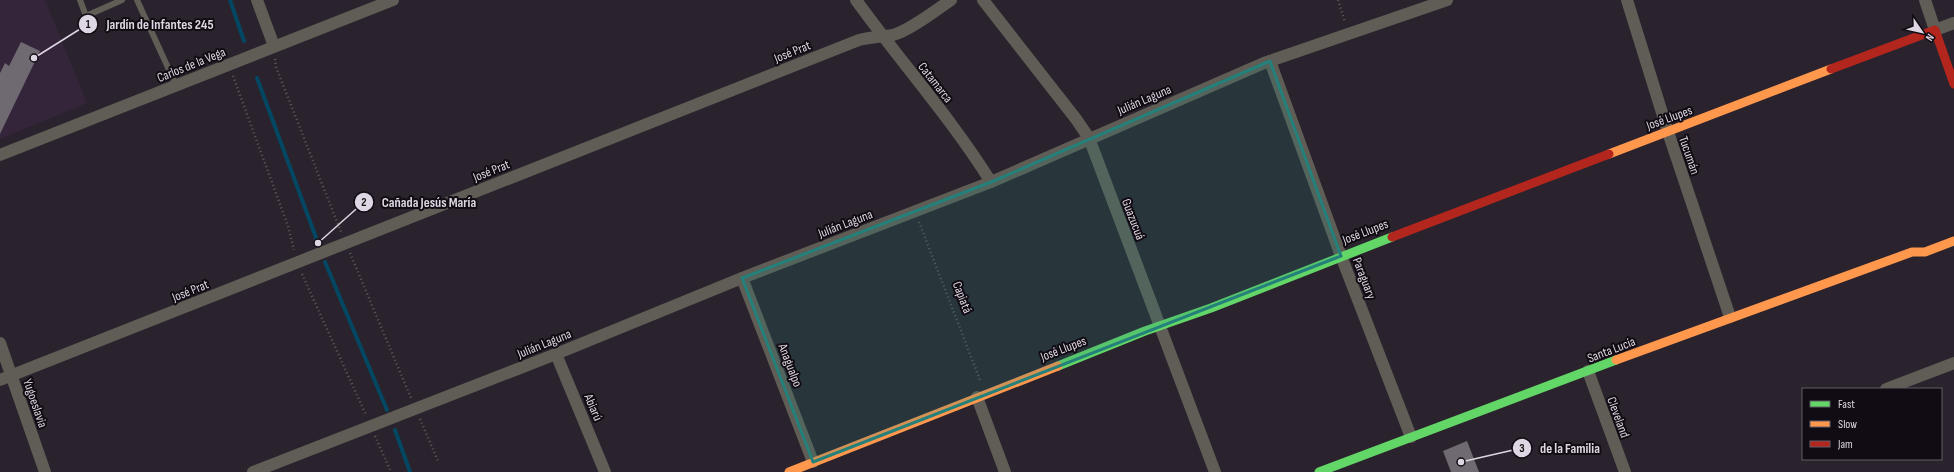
<svg xmlns="http://www.w3.org/2000/svg" width="1954" height="472" viewBox="0 0 1954 472" font-family="'Sofia Sans Condensed',sans-serif">
	<style>
		.built { fill: #34253b }
		.lines { fill: none; stroke-linecap: round; stroke-linejoin: round }
		.stream { stroke: #044762; stroke-width: 4 }
		.building { fill: #6f6972 }
		.path { stroke: #5e5a5b; stroke-width: 2.5; stroke-dasharray: 1 3; stroke-linecap: butt }
		.lane { stroke: #5f5d55; stroke-width: 6 }
		.street { stroke: #5f5d55; stroke-width: 12 }
		.fast { stroke: #63d668; stroke-width: 9 }
		.slow { stroke: #ff974d; stroke-width: 9 }
		.jam { stroke: #b3261e; stroke-width: 9 }
		.marked { fill: #24807a; fill-opacity: 0.2; stroke: #24807a; stroke-width: 3; stroke-linejoin: round }
		.labels { text-anchor: middle; stroke-width: 4; stroke-linejoin: round; paint-order: stroke }
		.street-label { font-size: 13px; fill: #ded6e2; stroke: #110b13 }
		.leader { fill: none; stroke: #ded6e2; stroke-width: 1.5 }
		.callout-dot { fill: #ded6e2; stroke: #110b13; stroke-width: 1.5 }
		.mark-label { font-size: 12px; text-anchor: middle; font-weight: bold; fill: #111 }
		.callout-label { font-size: 14px; text-anchor: middle; font-weight: bold; fill: #ded6e2; stroke: #110b13; stroke-width: 4; stroke-linejoin: round; paint-order: stroke }
	</style>
	<rect width="100%" height="100%" fill="#2a232d"/>
	<path class="built" d="M0,0H45L87,103L0,139Z"/>
	<g class="lines">
		<g class="stream">
			<path d="M230,0L244,41"/>
			<path d="M257,78L318,243"/>
			<path d="M325,262L387,410"/>
			<path d="M395,430L410,472"/>
		</g>
	</g>
	<g class="building">
		<path d="M21,42L40,51L0,134V73L5,63L9,66Z"/>
		<path d="M1467,441L1479,472H1451L1443,451Z"/>
	</g>
	<g class="lines">
		<g class="path">
			<path d="M1338,0L1345,22"/>
			<path d="M275,59L276,67L341,232"/>
			<path d="M233,76L288,226L294,250"/>
			<path d="M919,222L980,380"/>
			<path d="M350,253L411,398"/>
			<path d="M302,274L366,415"/>
			<path d="M420,419L438,461"/>
			<path d="M375,436L391,472"/>
		</g>
		<g class="lane">
			<path d="M80,0L86,16L122,0"/>
			<path d="M137,0L176,85"/>
		</g>
		<g class="street">
			<path d="M257,0L274,46"/>
			<path d="M856,0C900,61 951,118 991,182"/>
			<path d="M983,0L1076,119L1089,138L1215,472"/>
			<path d="M1627,0L1668,132L1730,317"/>
			<path d="M1925,0L1935,30L1954,23"/>
			<path d="M1270,61L1341,256L1411,437"/>
			<path d="M0,155L393,0"/>
			<path d="M742,278L813,462"/>
			<path d="M0,343L45,472"/>
			<path d="M556,354L605,472"/>
			<path d="M1588,371L1625,472"/>
			<path d="M0,380L859,40C871,37 882,37 893,35C909,31 936,10 951,0"/>
			<path d="M1886,389L1954,363"/>
			<path d="M977,397L1005,472"/>
			<path d="M253,472L556,354L742,278L991,182L1264,63L1447,0"/>
		</g>
		<g class="fast">
			<path d="M1058,366L1145,331L1211,308L1392,237"/>
			<path d="M1319,472L1616,360"/>
		</g>
		<g class="slow">
			<path d="M1609,154L1831,69"/>
			<path d="M1616,360L1912,252H1925L1954,241"/>
			<path d="M789,472L1058,366"/>
		</g>
		<g class="jam">
			<path d="M1831,69L1935,30L1954,84"/>
			<path d="M1392,237L1609,154"/>
		</g>
	</g>
	<path class="marked" d="M1270,61L1341,256L813,462L742,278L991,182Z"/>
	<g class="labels">
		<g class="street-label">
			<text transform="translate(792 51) rotate(-22)" y="5">José Prat</text>
			<text transform="translate(191 64) rotate(-22)" y="5">Carlos de la Vega</text>
			<text transform="translate(936 82) rotate(52)" y="5">Catamarca</text>
			<text transform="translate(1144 99) rotate(-23)" y="5">Julián Laguna</text>
			<text transform="translate(1669 117) rotate(-20)" y="5">José Llupes</text>
			<text transform="translate(1690 155) rotate(71)" y="5">Tucumán</text>
			<text transform="translate(491 170) rotate(-22)" y="5">José Prat</text>
			<text transform="translate(1134 219) rotate(69)" y="5">Guazucuá</text>
			<text transform="translate(845 223) rotate(-21)" y="5">Julián Laguna</text>
			<text transform="translate(1365 231) rotate(-21)" y="5">José Llupes</text>
			<text transform="translate(1365 278) rotate(69)" y="5">Paraguary</text>
			<text transform="translate(190 290) rotate(-22)" y="5">José Prat</text>
			<text transform="translate(963 297) rotate(69)" y="5">Capiatá</text>
			<text transform="translate(544 343) rotate(-22)" y="5">Julián Laguna</text>
			<text transform="translate(1063 348) rotate(-21)" y="5">José Llupes</text>
			<text transform="translate(1611 349) rotate(-21)" y="5">Santa Lucía</text>
			<text transform="translate(791 365) rotate(69)" y="5">Anagualpo</text>
			<text transform="translate(36 403) rotate(71)" y="5">Yugoeslavia</text>
			<text transform="translate(594 407) rotate(67)" y="5">Abiarú</text>
			<text transform="translate(1619 417) rotate(70)" y="5">Cleveland</text>
		</g>
	</g>
	<path class="leader" d="M34 58L88 24M318 243L364 202M1461 462L1522 448"/>
	<g class="callout-dot">
		<circle cx="34" cy="58" r="4"/>
		<circle cx="318" cy="243" r="4"/>
		<circle cx="1461" cy="462" r="4"/>
		<circle cx="88" cy="24" r="10"/>
		<circle cx="364" cy="202" r="10"/>
		<circle cx="1522" cy="448" r="10"/>
	</g>
	<g class="mark-label">
		<text x="88" y="28">1</text>
		<text x="364" y="206">2</text>
		<text x="1522" y="452">3</text>
	</g>
	<g class="callout-label">
		<text x="160" y="29">Jardín de Infantes 245</text>
		<text x="429" y="207">Cañada Jesús María</text>
		<text x="1570" y="453">de la Familia</text>
	</g>
	<rect x="1802" y="388" width="140" height="72" fill="#110b13" stroke="#635c66"/>
	<rect x="1810" y="401" width="20" height="6" fill="#63d668" stroke="#635c66"/>
	<text x="1838" y="408" font-size="12" fill="#ded6e2">Fast</text>
	<rect x="1810" y="421" width="20" height="6" fill="#ff974d" stroke="#635c66"/>
	<text x="1838" y="428" font-size="12" fill="#ded6e2">Slow</text>
	<rect x="1810" y="441" width="20" height="6" fill="#b3261e" stroke="#635c66"/>
	<text x="1838" y="448" font-size="12" fill="#ded6e2">Jam</text>
	<g transform="translate(1922 32) rotate(124)" stroke="#110b13" stroke-width="3" paint-order="stroke">
	<path d="M0-3L7 15L0 10L-7 15Z" fill="#ded6e2"/>
	<text y="-6" font-size="11" font-weight="bold" text-anchor="middle" fill="#ded6e2">N</text>
	</g>
</svg>
